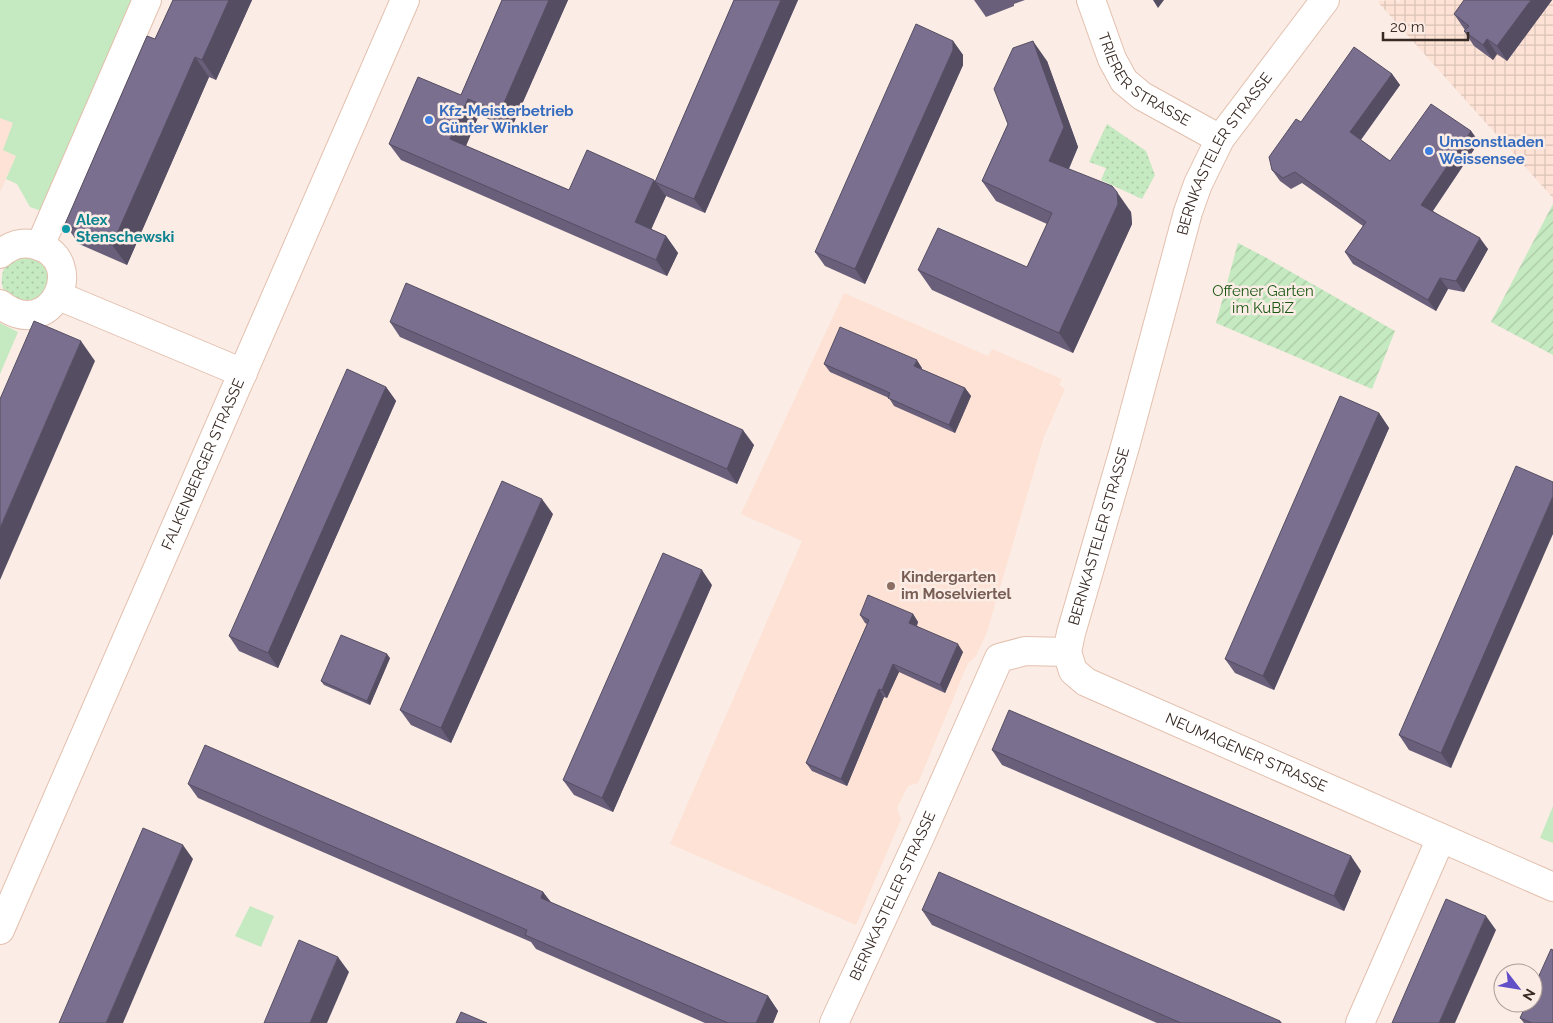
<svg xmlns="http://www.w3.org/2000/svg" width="1553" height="1023" viewBox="0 0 1553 1023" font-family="Raleway,sans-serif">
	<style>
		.built { fill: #fde2d5 }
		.industrial { fill: url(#industrial-grid) }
		.grass { fill: url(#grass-dots) }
		.park { fill: #c5e9c0 }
		.garden { fill: url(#garden-furrows) }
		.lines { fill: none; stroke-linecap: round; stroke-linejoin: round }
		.minor-casing { stroke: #e3c0ae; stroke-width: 30 }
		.minor { stroke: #fff; stroke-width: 28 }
		.wall { fill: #695f7a }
		.shaded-wall { fill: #554e63 }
		.building { fill: #7a6f8e; stroke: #554e63 }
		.shop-dot { fill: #3f7fe0; stroke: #fbece5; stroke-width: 2 }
		.culture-dot { fill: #0f9aa8; stroke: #fbece5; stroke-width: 2 }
		.education-dot { fill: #8d6e63; stroke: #fbece5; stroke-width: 2 }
		.labels { text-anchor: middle; stroke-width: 5; stroke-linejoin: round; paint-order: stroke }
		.street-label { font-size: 15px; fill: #372923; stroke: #fbece5 }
		.shop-label { font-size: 15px; font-weight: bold; fill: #366cbe; stroke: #fbece5; text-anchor: start }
		.culture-label { font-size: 15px; font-weight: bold; fill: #0d838f; stroke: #fbece5; text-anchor: start }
		.park-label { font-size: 15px; fill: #195712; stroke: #fbece5 }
		.education-label { font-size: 15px; font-weight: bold; fill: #785e54; stroke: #fbece5; text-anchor: start }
	</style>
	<defs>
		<pattern id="industrial-grid" width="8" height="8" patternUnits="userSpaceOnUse" patternTransform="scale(1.25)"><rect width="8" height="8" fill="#fde2d5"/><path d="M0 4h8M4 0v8" fill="none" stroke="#d9c2b7"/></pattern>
		<pattern id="grass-dots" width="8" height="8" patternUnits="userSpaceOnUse" patternTransform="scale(1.25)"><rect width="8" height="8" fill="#c5e9c0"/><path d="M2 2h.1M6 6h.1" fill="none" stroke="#aac8a5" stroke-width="1.8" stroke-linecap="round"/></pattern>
		<pattern id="garden-furrows" width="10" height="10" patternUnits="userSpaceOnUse" patternTransform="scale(1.25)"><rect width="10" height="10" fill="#c5e9c0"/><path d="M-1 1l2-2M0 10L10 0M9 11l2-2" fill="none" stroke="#aac8a5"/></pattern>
	</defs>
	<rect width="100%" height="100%" fill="#fbece5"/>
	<g class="built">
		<path d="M0,118L13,123L16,156L0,192Z"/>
		<path d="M844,293L988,356L992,349L1062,379L1059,385L1065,389L1044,437L987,632L976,656L968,663L918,783L908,786L897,808L901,819L856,925L670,844L802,541L741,514Z"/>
	</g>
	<path class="industrial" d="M1396,0L1398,3L1400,0H1553V198L1377,1Z"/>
	<g class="grass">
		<path d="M1107,124L1146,151L1155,175L1142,199L1101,180L1106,168L1089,162Z"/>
		<path d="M29,255L48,267L51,282L34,305L6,296C0,284 0,273 8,262Z"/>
	</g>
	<g class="park">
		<path d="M0,0H138L47,213L30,207L17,184L6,179L16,156L3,150L13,123L0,118Z"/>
		<path d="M0,323L18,332L0,374Z"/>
		<path d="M1553,806V843L1540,838Z"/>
		<path d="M250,906L274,916L261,947L235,936Z"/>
	</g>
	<g class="garden">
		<path d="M1553,204V355L1491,322Z"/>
		<path d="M1238,243L1263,256L1395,331L1372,389L1216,323Z"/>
	</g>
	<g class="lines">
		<defs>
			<g id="minor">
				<path id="s1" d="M1091,0L1112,59L1124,81L1142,96L1220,139"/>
				<path d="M40,246L147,0"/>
				<path d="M0,254C11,245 22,241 36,245C90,260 51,345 0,304"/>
				<path d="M59,296L243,373"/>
				<path id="s2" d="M1067,652L1071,633L1126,443L1188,212L1198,184L1220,139L1325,0"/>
				<path id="s3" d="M1067,652L1073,671L1086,682L1553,887"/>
				<path id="s4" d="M0,930L405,0"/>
				<path id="s5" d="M834,1023L920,837L999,658L1025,651L1067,652"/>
				<path d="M1360,1023L1441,838"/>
			</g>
		</defs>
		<use href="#minor" class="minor-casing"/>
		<use href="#minor" class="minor"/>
	</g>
	<g class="wall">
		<path d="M173,0H252L216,80L209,77L127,265L79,244L65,224L155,39Z"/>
		<path d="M502,0H568L511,129L479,115L466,146L569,190L654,180L655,182L734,0H798L705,213L666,196L651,229L666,236L678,253L667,276L401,160L389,144L461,95Z"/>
		<path d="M974,0H1025L1014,4V6L986,17Z"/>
		<path d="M1552,0L1507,61L1497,54L1493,60L1474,46L1464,31L1465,30L1454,14Z"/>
		<path d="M953,41L963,55V65L865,284L825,266L815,252Z"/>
		<path d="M1047,61L1078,147L1069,169L1131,212L1132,224L1073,353L932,290L918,270L1027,267L1047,224L996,201L982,181L1008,124Z"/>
		<path d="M1392,74L1400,85L1361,140L1390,161L1471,131L1479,142L1433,211L1488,249L1464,292L1448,289L1436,311L1353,264L1345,252L1363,226L1302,183L1291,189L1280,181L1272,170L1301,122Z"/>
		<path d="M390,322L754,445L737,484L400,337Z"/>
		<path d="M824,364L922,368L921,369L965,388L971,396L955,433L894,406L889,398L830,372Z"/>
		<path d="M386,387L396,401L278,668L239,651L229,636Z"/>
		<path d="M1379,413L1389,428L1274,690L1235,673L1225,659Z"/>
		<path d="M1553,482L1451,768L1409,750L1399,735Z"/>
		<path d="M553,514L451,743L411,725L400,710Z"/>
		<path d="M712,585L613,812L574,795L563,780Z"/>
		<path d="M913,614L918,622L917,626L963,652L945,693L899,672L887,698L884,697L847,786L812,771L806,763L867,624L865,623L860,615Z"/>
		<path d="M390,658L370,705L324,685L321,681Z"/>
		<path d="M992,750L1361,871L1344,911L1002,765Z"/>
		<path d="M188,784L543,892L550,902L768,996L778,1011L773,1023H705L536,949L531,942L198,798Z"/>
		<path d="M922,910L1280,1021L1282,1023H1157L932,925Z"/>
		<path d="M1520,1018L1553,1023H1524Z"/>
	</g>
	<g class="shaded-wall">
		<path d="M229,0H252L216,80L202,60Z"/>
		<path d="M549,0H568L511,129L500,112Z"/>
		<path d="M781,0H798L705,213L694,199Z"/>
		<path d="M1153,0H1164L1158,8Z"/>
		<path d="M1531,0H1552L1507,61L1497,46Z"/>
		<path d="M1487,39L1497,54L1493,60L1483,45Z"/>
		<path d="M953,41L963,55V65L865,284L855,269Z"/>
		<path d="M1033,41L1047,61L1078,147L1063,181L1049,161Z"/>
		<path d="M195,57L209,77L127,265L112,245Z"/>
		<path d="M1392,74L1400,85L1358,143L1350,132Z"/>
		<path d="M468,99L479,115L462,155L450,139Z"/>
		<path d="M1471,131L1479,142L1429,216L1421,205Z"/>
		<path d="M654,180L666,196L647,239L635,222Z"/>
		<path d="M1117,192L1131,212L1132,224L1073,353L1059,333Z"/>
		<path d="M666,236L678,253L667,276L656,260Z"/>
		<path d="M1480,238L1488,249L1464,292L1456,281Z"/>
		<path d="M1440,278L1448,289L1436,311L1428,300Z"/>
		<path d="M81,341L95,361L0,580V528Z"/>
		<path d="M917,360L922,368L920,374L914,366Z"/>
		<path d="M386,387L396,401L278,668L268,653Z"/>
		<path d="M965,388L971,396L955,433L949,425Z"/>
		<path d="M1379,413L1389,428L1274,690L1263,676Z"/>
		<path d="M743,430L754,445L737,484L727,469Z"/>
		<path d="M1553,496V534L1451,768L1441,753Z"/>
		<path d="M542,499L553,514L451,743L441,728Z"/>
		<path d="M702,570L712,585L613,812L602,798Z"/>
		<path d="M913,614L918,622L914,631L909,623Z"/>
		<path d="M958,644L963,652L945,693L940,685Z"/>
		<path d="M387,654L390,658L370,705L367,701Z"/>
		<path d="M893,664L899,672L887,698L882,690Z"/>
		<path d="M879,689L884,697L847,786L841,779Z"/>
		<path d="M183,845L193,859L123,1023H106Z"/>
		<path d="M1351,856L1361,871L1344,911L1334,896Z"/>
		<path d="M543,892L554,906L541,898Z"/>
		<path d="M1486,916L1496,930L1455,1023H1439Z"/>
		<path d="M338,957L349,972L327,1023H310Z"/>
		<path d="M768,996L778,1011L773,1023H756Z"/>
	</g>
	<g class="building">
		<path d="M173,0H229L202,60L195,57L112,245L65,224L147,36L155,39Z"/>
		<path d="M502,0H549L500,112L468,99L450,139L569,190L587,150L654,180L635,222L666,236L656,260L389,144L418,77L461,95Z"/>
		<path d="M734,0H781L694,199L655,182Z"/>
		<path d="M1464,0H1531L1497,46L1487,39L1483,45L1464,31L1469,26L1454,14Z"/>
		<path d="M916,24L953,41V50L855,269L815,252Z"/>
		<path d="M1033,41L1064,127L1049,161L1112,186L1117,192L1118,204L1059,333L918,270L938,228L1027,267L1052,213L982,181L1008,124L994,89L1013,48Z"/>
		<path d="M1354,47L1392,74L1350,132L1390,161L1431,104L1471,131L1421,205L1480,238L1456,281L1440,278L1428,300L1345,252L1366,222L1295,172L1283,178L1272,170L1269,157L1296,119L1301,122Z"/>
		<path d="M406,283L743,430L727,469L390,322Z"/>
		<path d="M34,321L81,341L0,528V399Z"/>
		<path d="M840,327L917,360L914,366L965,388L949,425L888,398L890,393L824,364Z"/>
		<path d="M347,369L386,387L268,653L229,636Z"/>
		<path d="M1340,396L1379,413L1263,676L1225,659Z"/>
		<path d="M1516,466L1553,482V496L1441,753L1399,735Z"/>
		<path d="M502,481L542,499L441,728L400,710Z"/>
		<path d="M663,553L702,570L602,798L563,780Z"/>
		<path d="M868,595L913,614L909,623L958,644L940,685L893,664L882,690L879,689L841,779L806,763L869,620L860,615Z"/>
		<path d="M341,635L387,654L367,701L321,681Z"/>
		<path d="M1009,710L1351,856L1334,896L992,750Z"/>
		<path d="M205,745L543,892L541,898L768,996L756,1023H728L525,935L527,930L188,784Z"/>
		<path d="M143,828L183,845L106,1023H59Z"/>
		<path d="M939,872L1280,1021V1023H1181L922,910Z"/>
		<path d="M1446,899L1486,916L1439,1023H1392Z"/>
		<path d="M299,940L338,957L310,1023H264Z"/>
		<path d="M1551,949L1553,950V1023H1532L1520,1018L1527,1003H1533V989Z"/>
		<path d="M461,1012L487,1023H456Z"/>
	</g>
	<g class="shop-dot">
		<circle cx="429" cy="120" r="5"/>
		<circle cx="1429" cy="151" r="5"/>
	</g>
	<circle class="culture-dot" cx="66" cy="229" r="5"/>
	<circle class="education-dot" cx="891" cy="586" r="5"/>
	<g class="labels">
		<g class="street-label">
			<text dy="5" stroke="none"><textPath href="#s1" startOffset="100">TRIERER STRASSE</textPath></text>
			<text dy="5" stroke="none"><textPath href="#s2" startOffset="525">BERNKASTELER STRASSE</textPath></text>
			<text dy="5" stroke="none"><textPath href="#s4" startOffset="508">FALKENBERGER STRASSE</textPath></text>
			<text dy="5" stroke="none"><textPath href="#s2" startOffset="120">BERNKASTELER STRASSE</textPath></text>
			<text dy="5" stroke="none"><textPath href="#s3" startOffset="212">NEUMAGENER STRASSE</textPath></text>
			<text dy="5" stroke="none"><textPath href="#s5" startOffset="140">BERNKASTELER STRASSE</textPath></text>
		</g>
		<g class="shop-label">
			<text x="439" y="116">Kfz-Meisterbetrieb<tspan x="439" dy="17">Günter Winkler</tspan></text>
			<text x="1439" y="147">Umsonstladen<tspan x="1439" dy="17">Weissensee</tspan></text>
		</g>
		<g class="culture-label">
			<text x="76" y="225">Alex<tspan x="76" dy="17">Stenschewski</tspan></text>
		</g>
		<g class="park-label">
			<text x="1263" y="296">Offener Garten<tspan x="1263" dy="17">im KuBiZ</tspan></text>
		</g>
		<g class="education-label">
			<text x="901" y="582">Kindergarten<tspan x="901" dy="17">im Moselviertel</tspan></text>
		</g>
	</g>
	<g transform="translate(1518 988) rotate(121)"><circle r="24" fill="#fbece5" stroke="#ad9e97"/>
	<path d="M0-4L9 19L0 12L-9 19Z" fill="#624ec7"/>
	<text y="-8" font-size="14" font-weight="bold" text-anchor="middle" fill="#372923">N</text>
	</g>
	<path d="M1383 32v8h85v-8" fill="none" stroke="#372923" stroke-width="2.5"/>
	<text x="1390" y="32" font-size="15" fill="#372923" stroke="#fbece5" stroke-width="4" paint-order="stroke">20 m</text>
</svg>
